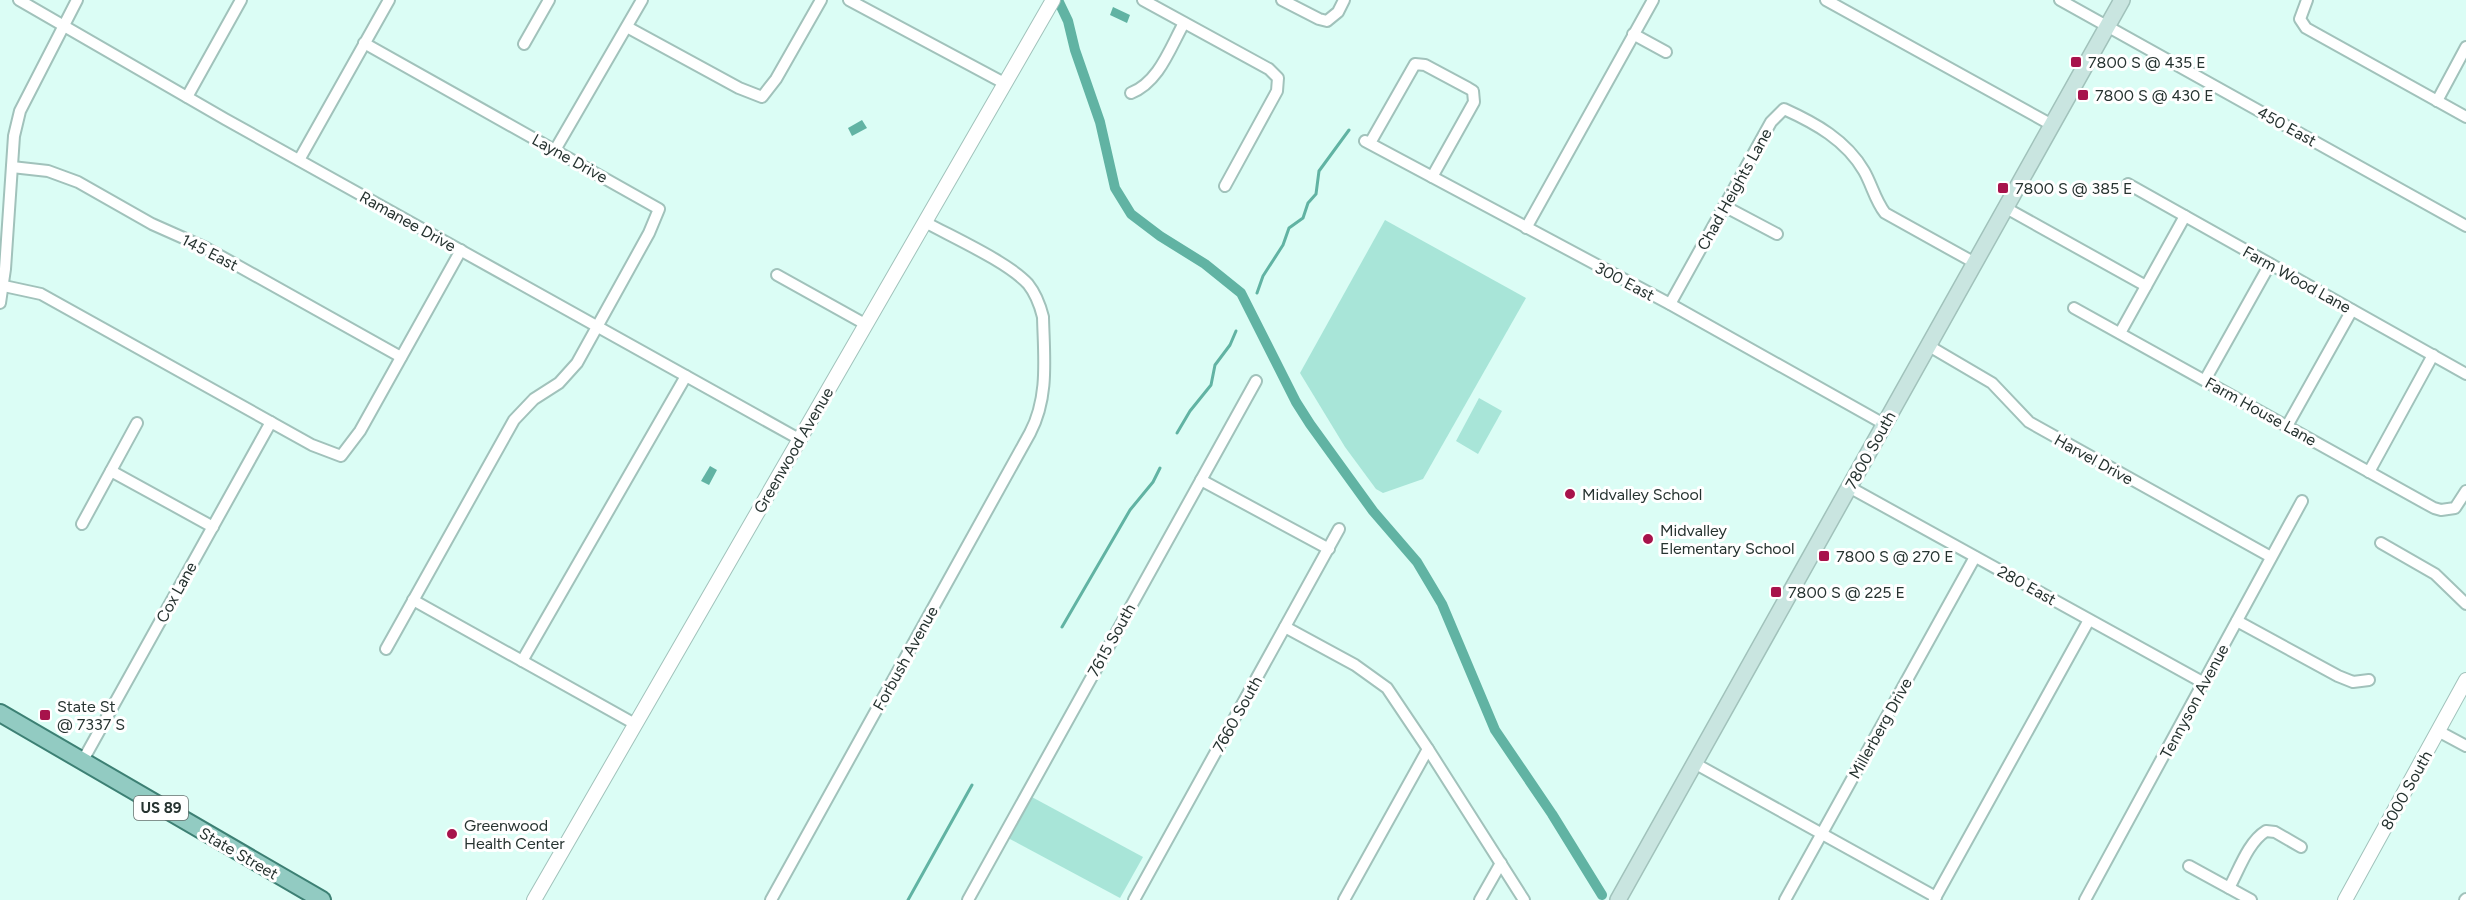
<svg xmlns="http://www.w3.org/2000/svg" width="2466" height="900" viewBox="0 0 2466 900" font-family="Figtree,sans-serif">
	<style>
		.green { fill: #a8e5d8 }
		.water { fill: #61b3a3 }
		.lines { fill: none; stroke-linecap: round; stroke-linejoin: round }
		.stream { stroke: #61b3a3; stroke-width: 3 }
		.canal { stroke: #61b3a3; stroke-width: 10 }
		.minor-casing { stroke: #a1c2bb; stroke-width: 14 }
		.tertiary-casing { stroke: #a1c2bb; stroke-width: 16 }
		.secondary-casing { stroke: #a1c2bb; stroke-width: 18 }
		.primary-casing { stroke: #3d8074; stroke-width: 20 }
		.minor { stroke: #fff; stroke-width: 10 }
		.tertiary { stroke: #fff; stroke-width: 14 }
		.secondary { stroke: #c9e5e0; stroke-width: 15 }
		.primary { stroke: #92cbc2; stroke-width: 16 }
		.poi-dot { fill: #a7134b; stroke: #fff; stroke-width: 2 }
		.labels { text-anchor: middle; stroke-width: 6; stroke-linejoin: round; paint-order: stroke }
		.shield { fill: #fff; stroke: #67706e; stroke-width: 1.5 }
		.shield-label { font-size: 15px; font-weight: bold; fill: #263330 }
		.poi-label { font-size: 16px; fill: #263330; stroke: #fff; text-anchor: start }
		.street-label { font-size: 16px; fill: #263330; stroke: #fff }
	</style>
	<rect width="100%" height="100%" fill="#dbfdf5"/>
	<g class="green">
		<path d="M1385,220L1526,298L1423,479L1383,493L1376,489L1345,447L1300,373Z"/>
		<path d="M1479,398L1502,411L1478,454L1456,441Z"/>
		<path d="M1030,796L1143,857L1120,898L1008,838Z"/>
	</g>
	<g class="water">
		<path d="M1113,7L1130,15L1127,23L1110,15Z"/>
		<path d="M862,120L867,128L852,136L848,128Z"/>
		<path d="M710,466L717,470L709,485L701,481Z"/>
	</g>
	<g class="lines">
		<g class="stream">
			<path d="M1257,293L1263,276L1283,245L1289,228L1303,218L1308,203L1316,194L1319,171L1349,130"/>
			<path d="M1177,433L1190,411L1211,385L1215,365L1230,345L1236,331"/>
			<path d="M1062,627L1130,510L1153,482L1160,468"/>
			<path d="M908,900L972,785"/>
		</g>
		<path class="canal" d="M1058,0L1068,21L1075,50L1100,122L1115,188L1131,214L1160,236L1205,264L1241,293L1296,402L1310,424L1373,511L1417,562L1442,604L1495,730L1552,814L1602,895"/>
		<defs>
			<g id="minor">
				<path d="M19,0L225,119L799,439"/>
				<path d="M849,0L1004,83"/>
				<path d="M1143,0L1269,69L1278,78L1277,91L1225,186"/>
				<path d="M1282,0L1319,19L1327,21L1338,12L1344,0"/>
				<path d="M1826,0L2052,125"/>
				<path d="M2060,0L2466,226"/>
				<path d="M2307,0L2300,19L2306,28L2466,117"/>
				<path d="M627,27L739,88L762,97L776,79L821,0"/>
				<path d="M1633,34L1666,52"/>
				<path d="M364,43L659,209L649,233L577,363L559,383L534,399L514,420L386,649"/>
				<path d="M524,44L549,0"/>
				<path d="M1131,93C1159,82 1170,48 1184,23"/>
				<path d="M187,97L241,0"/>
				<path d="M2437,101L2466,47"/>
				<path d="M1365,141L1670,304L1884,424"/>
				<path d="M1370,143L1415,64L1425,65L1468,88L1473,91L1474,102L1432,177"/>
				<path d="M555,150L642,0"/>
				<path d="M299,160L389,0"/>
				<path d="M12,167L48,171L78,182L152,224L206,248L401,357"/>
				<path d="M2128,184L2466,374"/>
				<path d="M1724,206L1777,234"/>
				<path d="M2006,208L2146,286"/>
				<path d="M1526,228L1653,0"/>
				<path d="M777,275L865,324"/>
				<path d="M4,286L41,294L312,445L341,456L360,431L461,250"/>
				<path d="M0,303L5,269L14,136L20,111L77,0"/>
				<path d="M1670,304L1771,122L1784,109C1815,123 1846,140 1864,171C1872,185 1875,200 1885,213L1975,263"/>
				<path d="M2074,308L2434,508L2441,510L2455,508L2466,491"/>
				<path d="M2120,333L2185,216"/>
				<path d="M1929,346L1992,383L2029,422L2271,557"/>
				<path d="M2205,380L2270,264"/>
				<path d="M2287,426L2352,310"/>
				<path d="M111,471L213,527"/>
				<path d="M2369,472L2433,355"/>
				<path d="M1201,480L1329,549"/>
				<path d="M1849,487L2204,683"/>
				<path d="M82,524L137,423"/>
				<path d="M2381,543L2435,574L2466,604"/>
				<path d="M413,600L635,724"/>
				<path d="M2237,621L2338,676L2353,682L2369,680"/>
				<path d="M1285,627L1355,665L1387,688L1428,749L1524,900"/>
				<path d="M522,661L686,376"/>
				<path d="M2438,731L2466,746"/>
				<path d="M82,762L271,422"/>
				<path d="M1694,763L1936,897"/>
				<path d="M2189,866L2251,900"/>
				<path d="M2229,888C2239,870 2248,842 2266,831L2275,832L2301,847"/>
				<path d="M771,900L1030,433C1049,397 1044,358 1043,317C1040,305 1036,294 1028,284C1008,262 952,237 925,222"/>
				<path d="M968,900L1256,381"/>
				<path d="M1134,900L1339,529"/>
				<path d="M1344,900L1428,749"/>
				<path d="M1480,900L1501,863"/>
				<path d="M1785,900L1975,557"/>
				<path d="M1934,900L2089,620"/>
				<path d="M2085,900L2302,501"/>
				<path d="M2465,900L2466,899"/>
			</g>
			<g id="tertiary">
				<path d="M534,900L1053,0"/>
				<path d="M2345,900L2466,680"/>
			</g>
			<path id="secondary" d="M1618,900L2122,0"/>
			<path id="primary" d="M0,713L322,900"/>
		</defs>
		<use href="#minor" class="minor-casing"/>
		<use href="#tertiary" class="tertiary-casing"/>
		<use href="#secondary" class="secondary-casing"/>
		<use href="#primary" class="primary-casing"/>
		<use href="#minor" class="minor"/>
		<use href="#tertiary" class="tertiary"/>
		<use href="#secondary" class="secondary"/>
		<use href="#primary" class="primary"/>
	</g>
	<g class="poi-dot">
		<rect x="2070" y="56" width="12" height="12" rx="3"/>
		<rect x="2077" y="89" width="12" height="12" rx="3"/>
		<rect x="1997" y="182" width="12" height="12" rx="3"/>
		<circle cx="1570" cy="494" r="6"/>
		<circle cx="1648" cy="539" r="6"/>
		<rect x="1818" y="550" width="12" height="12" rx="3"/>
		<rect x="1770" y="586" width="12" height="12" rx="3"/>
		<rect x="39" y="709" width="12" height="12" rx="3"/>
		<circle cx="452" cy="834" r="6"/>
	</g>
	<g class="labels">
		<rect class="shield" x="134" y="796" width="54" height="24" rx="4.5"/>
		<g class="shield-label">
			<text x="161" y="813">US 89</text>
		</g>
		<g class="poi-label">
			<text x="2088" y="68">7800 S @ 435 E</text>
			<text x="2095" y="101">7800 S @ 430 E</text>
			<text x="2015" y="194">7800 S @ 385 E</text>
			<text x="1582" y="500">Midvalley School</text>
			<text x="1660" y="536">Midvalley<tspan x="1660" dy="18">Elementary School</tspan></text>
			<text x="1836" y="562">7800 S @ 270 E</text>
			<text x="1788" y="598">7800 S @ 225 E</text>
			<text x="57" y="712">State St<tspan x="57" dy="18">@ 7337 S</tspan></text>
			<text x="464" y="831">Greenwood<tspan x="464" dy="18">Health Center</tspan></text>
		</g>
		<g class="street-label">
			<text transform="translate(2287 126) rotate(29)" y="6">450 East</text>
			<text transform="translate(570 158) rotate(29)" y="6">Layne Drive</text>
			<text transform="translate(1734 189) rotate(-61)" y="6">Chad Heights Lane</text>
			<text transform="translate(408 221) rotate(29)" y="6">Ramanee Drive</text>
			<text transform="translate(210 252) rotate(27)" y="6">145 East</text>
			<text transform="translate(2297 279) rotate(29)" y="6">Farm Wood Lane</text>
			<text transform="translate(1625 281) rotate(28)" y="6">300 East</text>
			<text transform="translate(2261 411) rotate(29)" y="6">Farm House Lane</text>
			<text transform="translate(793 450) rotate(-60)" y="6">Greenwood Avenue</text>
			<text transform="translate(1870 450) rotate(-61)" y="6">7800 South</text>
			<text transform="translate(2094 459) rotate(29)" y="6">Harvel Drive</text>
			<text transform="translate(2027 585) rotate(29)" y="6">280 East</text>
			<text transform="translate(176 592) rotate(-61)" y="6">Cox Lane</text>
			<text transform="translate(1111 640) rotate(-61)" y="6">7615 South</text>
			<text transform="translate(905 658) rotate(-61)" y="6">Forbush Avenue</text>
			<text transform="translate(2194 701) rotate(-62)" y="6">Tennyson Avenue</text>
			<text transform="translate(1237 714) rotate(-61)" y="6">7660 South</text>
			<text transform="translate(1880 728) rotate(-61)" y="6">Millerberg Drive</text>
			<text transform="translate(2406 790) rotate(-61)" y="6">8000 South</text>
			<text transform="translate(239 853) rotate(30)" y="6">State Street</text>
		</g>
	</g>
</svg>
